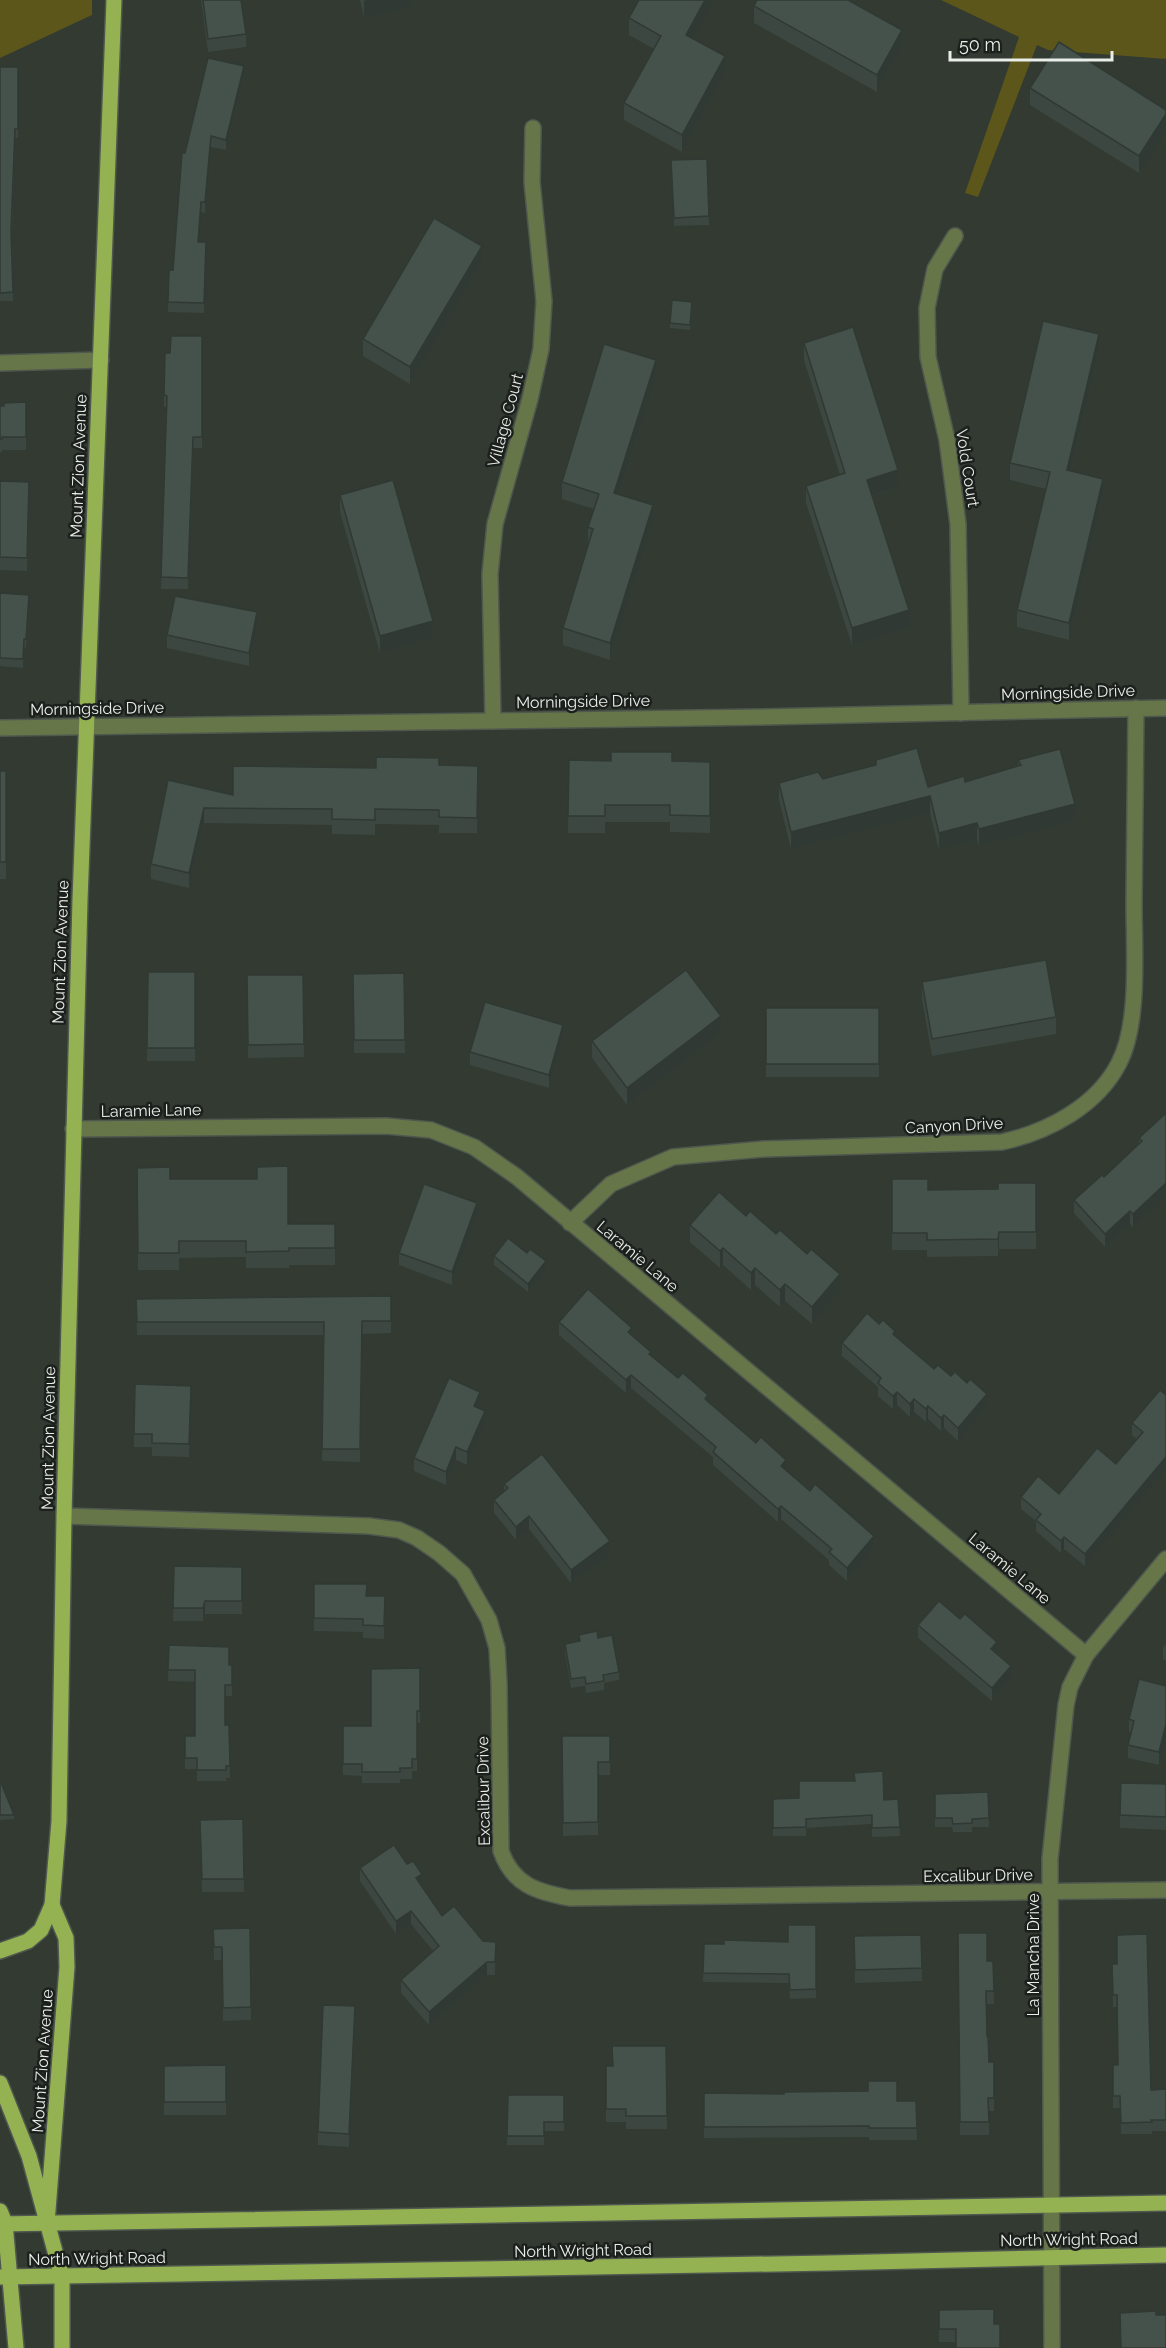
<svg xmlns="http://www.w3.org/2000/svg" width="1166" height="2348" viewBox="0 0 1166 2348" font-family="Raleway,sans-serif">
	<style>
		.green { fill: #5c561a }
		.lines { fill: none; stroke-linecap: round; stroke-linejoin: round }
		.minor-casing { stroke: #4f574e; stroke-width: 18 }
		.major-casing { stroke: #4f574e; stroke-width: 18 }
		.minor { stroke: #667649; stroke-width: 15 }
		.major { stroke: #94b252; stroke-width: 15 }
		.wall { fill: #3b4740 }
		.shaded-wall { fill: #303934 }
		.building { fill: #45524b; stroke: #303934; stroke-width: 1.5 }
		.labels { text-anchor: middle; stroke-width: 5; stroke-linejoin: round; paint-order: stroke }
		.street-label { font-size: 16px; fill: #e9eee9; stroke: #1c201c }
	</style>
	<rect width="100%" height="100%" fill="#323a31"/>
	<g class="green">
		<path d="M0,0H92V15L0,58Z"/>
		<path d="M941,0H1166V59L1048,50L1037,45L978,197L965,193L1019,37Z"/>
	</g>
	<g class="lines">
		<defs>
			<g id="minor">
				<path d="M955,236L935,269L927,308L928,357L947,440L958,524L961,713"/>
				<path d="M0,363L101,360"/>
				<path d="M493,721L490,574L495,524L530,399L541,349L544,301L532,182L533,128"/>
				<path d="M0,728L763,717L1166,708"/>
				<path d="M73,1129L386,1126L431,1130L474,1147L517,1177L1086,1655"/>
				<path d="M570,1223L611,1184L673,1157L764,1149L1002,1142C1048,1132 1097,1106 1119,1063C1140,1023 1134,949 1134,904C1135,839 1135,773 1136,708"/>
				<path d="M64,1516L369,1526L399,1530L417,1538L439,1553L463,1574L489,1620L497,1648L499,1684L501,1851C513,1885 537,1892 570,1898L1166,1890"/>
				<path d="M1052,2348L1050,1859L1066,1705L1070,1687L1086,1655L1166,1559"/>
			</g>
			<g id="major">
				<path d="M0,1951L28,1941L41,1930L52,1905L59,1821L64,1516L80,900L114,0"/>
				<path d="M0,2083L29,2156L62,2277V2348"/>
				<path d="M0,2211L5,2223L16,2348"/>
				<path d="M47,2223L67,1967L66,1938L52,1905"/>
				<path d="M0,2224L1166,2203"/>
				<path d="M0,2277L829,2263L1166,2255"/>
			</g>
		</defs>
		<use href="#minor" class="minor-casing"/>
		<use href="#major" class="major-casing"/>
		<use href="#minor" class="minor"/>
		<use href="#major" class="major"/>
	</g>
	<g class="wall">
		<path d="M201,0H241L246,34V47L208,52Z"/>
		<path d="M360,0H412V7L364,18Z"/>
		<path d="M754,6L902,47L877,92L754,23Z"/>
		<path d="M629,18L693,39L725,73L682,152L624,120V103L654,49L629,35Z"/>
		<path d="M0,67H18V138H15L12,235L13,301H0Z"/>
		<path d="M244,77L226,150L211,147L205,213L201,212L198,242H206L204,313L168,312L169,270H173L185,153Z"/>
		<path d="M1030,88L1166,110L1139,173L1030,105Z"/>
		<path d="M707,159L709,225L674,226L671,160Z"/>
		<path d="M482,263L410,384L363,356V339Z"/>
		<path d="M692,307L690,330L670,328V323Z"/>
		<path d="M202,336V448H193L188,589H161L166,407H164V395L170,353Z"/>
		<path d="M804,343L898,487L872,496L909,627L852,645L806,503V486L840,475L804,360Z"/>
		<path d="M1099,351L1071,471L1103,496L1069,640L1017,627V610L1046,489L1010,480V463Z"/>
		<path d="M656,377L619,495L653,522L610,660L563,645V628L588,544V527L594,509L562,499V482Z"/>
		<path d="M26,402V450H2V452H0V406Z"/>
		<path d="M0,481L29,495L27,571L0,570Z"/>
		<path d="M340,495L433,638L380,653L340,512Z"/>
		<path d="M0,593L29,603L26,648L24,647L23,668L0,666Z"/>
		<path d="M257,625L249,666L167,648V635Z"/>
		<path d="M569,760L710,762V833L670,832V822H605V833H568Z"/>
		<path d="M1018,760L1075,821L979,846L977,840L939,850L930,813L791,849L779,800V783L823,779L928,787L965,782L1018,766Z"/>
		<path d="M439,765L478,766L477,833H439V825L375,824V835L332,834V825L204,823L189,888L151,879V864L168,780L233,795L376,768Z"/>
		<rect x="0" y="771" width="6" height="108"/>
		<path d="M148,972H195V1061H147Z"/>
		<path d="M404,973L405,1053H354L353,974Z"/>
		<path d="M247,975H303L304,1057L248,1058Z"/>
		<path d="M922,982L1056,1017V1034L932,1056L922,999Z"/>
		<rect x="766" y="1008" width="113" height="69"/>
		<path d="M721,1033L627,1105L592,1058V1041Z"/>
		<path d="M563,1038L549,1088L470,1065V1052Z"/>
		<path d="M1166,1113L1133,1227L1130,1224L1105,1247L1074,1213V1200L1104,1177L1139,1144V1138Z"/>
		<path d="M137,1168L288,1224H335V1265H289V1268H246V1257L179,1258V1270H138Z"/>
		<path d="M892,1179L928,1190L998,1189L1036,1183V1249H999L998,1256L927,1257V1250H892Z"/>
		<path d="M477,1216L452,1285L399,1265V1253Z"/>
		<path d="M746,1216L840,1291L812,1324L785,1301L780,1307L755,1285L751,1290L723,1265L720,1268L690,1242V1225Z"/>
		<path d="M527,1253L546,1270L528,1292L494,1265V1256Z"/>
		<path d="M391,1296V1333L362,1334L360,1462L322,1461L324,1335H137L136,1299Z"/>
		<path d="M559,1322L632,1335L651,1356L708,1402L874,1549L847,1581L829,1565V1560L781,1519L778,1522L713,1465V1457L631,1388L626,1393L559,1335Z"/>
		<path d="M895,1336L934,1369L987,1407L958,1441L944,1428L941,1431L928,1419L926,1422L914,1412L910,1417L897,1405L893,1409L878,1396V1387L842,1356V1343Z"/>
		<path d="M191,1386L189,1457L152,1456V1447H134V1434Z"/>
		<path d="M1160,1390L1085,1566L1064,1549L1061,1553L1036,1531V1521L1021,1509V1497L1059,1494L1116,1464L1137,1439L1132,1435V1423Z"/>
		<path d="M480,1405L479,1408L485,1424L467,1465L456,1460L446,1485L414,1471V1458Z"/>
		<path d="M504,1484L610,1554L571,1583L529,1529L516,1540L494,1513V1500L504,1491Z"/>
		<path d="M174,1566L242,1567V1614H205L203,1621H173Z"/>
		<path d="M314,1584L367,1596H385L384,1639L363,1638V1632L314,1631Z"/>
		<path d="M918,1625L997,1654L1011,1679L992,1701L918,1638Z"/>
		<path d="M579,1635L598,1638L619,1672V1680L604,1683V1690L586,1693L585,1686L571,1688L565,1653V1644L579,1642Z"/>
		<path d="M1166,1644V1661L1163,1659V1648Z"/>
		<path d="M169,1645L229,1665H232V1696H225V1725H229L230,1778H226V1781H197V1769H185V1736H195V1682L168,1681Z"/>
		<path d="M420,1668V1723H417V1771H412V1779H400V1783H362V1776L343,1775V1726H371Z"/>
		<path d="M1166,1686L1159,1765L1128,1758V1745L1131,1733L1129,1732V1719Z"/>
		<path d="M562,1736H610V1775H598V1835L563,1836Z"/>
		<path d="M0,1780L14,1815V1819L0,1820Z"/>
		<path d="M1166,1784V1830L1120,1828V1815Z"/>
		<path d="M988,1792L989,1827H972V1832H953L952,1827H935V1794Z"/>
		<path d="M799,1798L884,1800L898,1799L900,1836L872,1837V1824L806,1828V1836H773V1799Z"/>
		<path d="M243,1819L244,1892H202L200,1833Z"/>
		<path d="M360,1868L422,1887L442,1916L483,1941L496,1942L495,1975H487L429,2025L401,1993V1980L433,1951L411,1924L396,1934L360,1881Z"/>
		<path d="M816,1925V1998L790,1999L789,1983L703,1982L704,1944H724L788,1942Z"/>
		<path d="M250,1928L251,2020L223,2021L222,1960H214L213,1929Z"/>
		<path d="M958,1933L987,1961H993L994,2004H986L987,2036L989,2062H994V2111H989V2135H960Z"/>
		<path d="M921,1935L922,1981L855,1983L854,1936Z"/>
		<path d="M1112,1976L1151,2090L1166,2089V2131H1152V2134H1121L1120,2108H1113V2065H1118L1117,2007H1113Z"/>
		<path d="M355,2019L349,2147L318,2145V2132Z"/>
		<path d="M666,2046L667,2129H626V2122H606V2066H612Z"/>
		<path d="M226,2065V2115H164V2066Z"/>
		<path d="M704,2093L897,2101H916L917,2140H869V2137L704,2138Z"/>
		<path d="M508,2095H564V2131H544V2145H507Z"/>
		<path d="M939,2310L994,2324L956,2342H939Z"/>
	</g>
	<g class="shaded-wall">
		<path d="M367,0H412V7L364,18V1Z"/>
		<path d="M705,0H714L686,52V35Z"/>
		<path d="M902,30V47L877,92V75Z"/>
		<path d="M725,56V73L682,152V135Z"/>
		<path d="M244,66V77L226,150V140Z"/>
		<path d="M1166,114V131L1139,173V156Z"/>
		<path d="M211,136V147L205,213V202Z"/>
		<path d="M201,202V212L198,253V242Z"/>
		<path d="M482,246V263L410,384V367Z"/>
		<path d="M1099,334V351L1067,487V470Z"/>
		<path d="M656,360V377L614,510V493Z"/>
		<path d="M898,470V487L867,497V480Z"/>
		<path d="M1103,479V496L1069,640V623Z"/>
		<path d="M653,505V522L610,660V643Z"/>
		<path d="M909,610V627L852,645V628Z"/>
		<path d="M257,612V625L249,666V653Z"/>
		<path d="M433,621V638L380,653V636Z"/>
		<path d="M930,796V813L791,849V832Z"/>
		<path d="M1075,804V821L979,846V829Z"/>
		<path d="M204,808V823L189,888V873Z"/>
		<path d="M977,823V840L939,850V833Z"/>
		<path d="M721,1016V1033L627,1105V1088Z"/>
		<path d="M563,1025V1038L549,1088V1075Z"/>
		<path d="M1166,1183V1196L1133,1227V1214Z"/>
		<path d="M477,1203V1216L452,1285V1272Z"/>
		<path d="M1130,1211V1224L1105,1247V1234Z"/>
		<path d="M999,1232V1249L998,1256V1239Z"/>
		<path d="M723,1248V1265L720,1268V1251Z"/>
		<path d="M546,1261V1270L528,1292V1284Z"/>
		<path d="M755,1268V1285L751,1290V1273Z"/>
		<path d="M840,1274V1291L812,1324V1307Z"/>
		<path d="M785,1284V1301L780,1307V1290Z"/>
		<path d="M631,1375V1388L626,1393V1380Z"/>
		<path d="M480,1392V1405L474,1419V1406Z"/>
		<path d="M897,1392V1405L893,1409V1396Z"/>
		<path d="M987,1394V1407L958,1441V1428Z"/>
		<path d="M914,1399V1412L910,1417V1404Z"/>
		<path d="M928,1406V1419L926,1422V1409Z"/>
		<path d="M485,1411V1424L467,1465V1452Z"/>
		<path d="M944,1415V1428L941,1431V1418Z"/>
		<path d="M456,1447V1460L446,1485V1472Z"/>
		<path d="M1166,1457V1468L1085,1566V1554Z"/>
		<path d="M786,1460V1473L781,1466Z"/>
		<path d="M781,1506V1519L778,1522V1509Z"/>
		<path d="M529,1516V1529L516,1540V1527Z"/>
		<path d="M874,1536V1549L847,1581V1568Z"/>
		<path d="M1064,1537V1549L1061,1553V1541Z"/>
		<path d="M610,1541V1554L571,1583V1570Z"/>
		<path d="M205,1601V1614L203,1621V1608Z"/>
		<path d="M997,1642V1655L991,1649Z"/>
		<path d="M1011,1666V1679L992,1701V1688Z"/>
		<path d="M1166,1724V1737L1159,1765V1752Z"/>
		<path d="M422,1874V1887L416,1878Z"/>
		<path d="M411,1911V1924L396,1934V1921Z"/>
		<path d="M487,1962V1975L429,2025V2012Z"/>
		<path d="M355,2006V2019L349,2147V2134Z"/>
	</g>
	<g class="building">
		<path d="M203,0H241L246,34L208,39Z"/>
		<path d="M639,0H705L686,35L725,56L682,135L624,103L661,36L629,18Z"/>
		<path d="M757,0H848L902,30L877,75L754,6Z"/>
		<path d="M1059,42L1166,110V114L1139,156L1030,88Z"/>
		<path d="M208,58L244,66L226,140L211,136L205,202H201L198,242H206L204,303L168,302L169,270H173L182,153H185Z"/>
		<path d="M0,67H18V129H15L11,231L13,292L0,293Z"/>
		<path d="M707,159L709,216L674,218L671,160Z"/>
		<path d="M434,218L482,246L410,367L363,339Z"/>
		<path d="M672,300L692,302L690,325L670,323Z"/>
		<path d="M1043,321L1099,334L1067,470L1103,479L1069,623L1017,610L1050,472L1010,463Z"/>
		<path d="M853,327L898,470L867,480L909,610L852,628L806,486L845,473L804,343Z"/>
		<path d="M171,336H202V437H193L188,578L161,577L167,396L164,395L165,353H170Z"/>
		<path d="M604,344L656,360L614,493L653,505L610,643L563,628L593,529L588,527L599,494L562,482Z"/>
		<path d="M26,402V437H2V439H0V406H4V403Z"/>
		<path d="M393,480L433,621L380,636L340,495Z"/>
		<path d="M0,481L29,482L27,558L0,557Z"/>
		<path d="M0,593L29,595L26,639H24L23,659L0,658Z"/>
		<path d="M175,596L257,612L249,653L167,635Z"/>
		<path d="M917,748L928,787L964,776L965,782L1021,765L1018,760L1060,749L1075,804L979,829L977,823L939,833L930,796L791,832L779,783L818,772L823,779L876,765V760Z"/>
		<path d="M611,752H672V761L710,762V816L670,815V805H605V816H568L569,760L611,761Z"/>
		<path d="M376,757L439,758V765L478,766L477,818L439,817V810L375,809V820L332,819V809L204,808L189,873L151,864L168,780L233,795V766L376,768Z"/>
		<rect x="0" y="771" width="6" height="91"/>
		<path d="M1046,960L1056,1017L932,1039L922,982Z"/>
		<path d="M686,970L721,1016L627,1088L592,1041Z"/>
		<path d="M148,972H195V1048H147Z"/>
		<path d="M404,973L405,1040H354L353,974Z"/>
		<path d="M247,975H303L304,1044L248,1045Z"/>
		<path d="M485,1002L563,1025L549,1075L470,1052Z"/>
		<rect x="766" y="1008" width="113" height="56"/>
		<path d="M1166,1113V1183L1133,1214L1130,1211L1105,1234L1074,1200L1102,1175L1104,1177L1142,1141L1139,1138Z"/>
		<path d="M288,1166V1224H335V1248H289V1251L246,1252V1241H179V1253H138L137,1168L170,1167V1179H257V1167Z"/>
		<path d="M892,1179H928V1190L998,1189V1183H1036V1232H999L998,1239L927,1240V1233H892Z"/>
		<path d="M424,1184L477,1203L452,1272L399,1253Z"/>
		<path d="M719,1192L746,1216L750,1211L776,1234L780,1230L807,1254L811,1249L840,1274L812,1307L785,1284L780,1290L755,1268L751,1273L723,1248L720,1251L690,1225Z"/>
		<path d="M508,1238L527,1253L530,1249L546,1261L528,1284L494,1256Z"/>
		<path d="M588,1289L632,1328L628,1332L651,1352L649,1354L678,1378L683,1373L708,1395L705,1399L756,1443L761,1437L786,1460L781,1466L810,1491L815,1484L874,1536L847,1568L829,1552L832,1549L781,1506L778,1509L713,1452L716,1447L631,1375L626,1380L559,1322Z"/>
		<path d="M391,1296V1321H362L360,1449H322L324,1322H137L136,1299Z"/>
		<path d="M867,1313L879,1324L883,1320L895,1331L893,1334L934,1369L938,1365L951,1376L955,1372L967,1383L970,1379L987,1394L958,1428L944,1415L941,1418L928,1406L926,1409L914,1399L910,1404L897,1392L893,1396L878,1383L881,1378L842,1343Z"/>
		<path d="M449,1378L480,1392L474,1406L485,1411L467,1452L456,1447L446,1472L414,1458Z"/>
		<path d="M135,1384L191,1386L189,1444L152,1443V1434H134Z"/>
		<path d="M1160,1390L1166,1395V1457L1085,1554L1064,1537L1061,1541L1036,1520L1041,1514L1021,1497L1038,1476L1059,1494L1097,1448L1116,1464L1143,1432L1132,1423Z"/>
		<path d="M542,1454L610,1541L571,1570L529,1516L516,1527L494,1500L508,1488L504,1484Z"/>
		<path d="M174,1566L242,1567V1601H205L203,1608H173Z"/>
		<path d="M314,1584H367L366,1596H385L384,1626L363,1625V1619L314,1618Z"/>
		<path d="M939,1601L960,1619L965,1614L997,1642L991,1649L1011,1666L992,1688L918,1625Z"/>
		<path d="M597,1631L598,1638L612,1635L619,1672L603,1675L604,1681L586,1684L585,1677L571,1679L565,1644L580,1641L579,1635Z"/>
		<path d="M169,1645L229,1647V1665H232V1685H225V1725H229L230,1766H226V1770H197V1758H185V1736H195V1670H168Z"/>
		<path d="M420,1668V1711H417V1759H412V1768H400V1772H362V1764H343V1726H371V1669Z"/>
		<path d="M1139,1679L1166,1686V1724L1159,1752L1128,1745L1134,1721L1129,1719Z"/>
		<path d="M562,1736H610V1762H598V1822L563,1823Z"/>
		<path d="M883,1771L884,1800L898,1799L900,1827L872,1828V1815L806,1819V1827L773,1828V1799L799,1798V1781H855L854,1773Z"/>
		<path d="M0,1780L14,1815H0Z"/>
		<path d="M1121,1783L1166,1784V1817L1120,1815Z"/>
		<path d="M988,1792L989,1818L972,1819V1823L953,1824L952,1818H935V1794Z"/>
		<path d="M243,1819L244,1879H202L200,1820Z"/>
		<path d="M394,1845L407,1864L413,1861L422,1874L416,1878L442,1916L454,1906L483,1941L496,1942L495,1962H487L429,2012L401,1980L439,1946L411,1911L396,1921L360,1868Z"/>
		<path d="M788,1925H816V1989L790,1990L789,1974L703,1973L704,1944H724V1940L788,1942Z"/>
		<path d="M250,1928L251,2007L223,2008L222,1947H214L213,1929Z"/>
		<path d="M958,1933H987V1961H993L994,1991H986L987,2036H988L989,2062H994V2098H988L989,2122H960Z"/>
		<path d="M1147,1934L1151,2090L1166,2089V2120H1151L1152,2122L1121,2123L1120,2096H1113V2065H1118L1117,1995H1113L1112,1964H1117V1935Z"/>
		<path d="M921,1935L922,1968L855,1970L854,1936Z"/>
		<path d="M323,2005L355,2006L349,2134L318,2132Z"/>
		<path d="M612,2046H666L667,2116H626V2109H606V2066H613Z"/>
		<path d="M226,2065V2102H164V2066Z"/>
		<path d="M868,2081H897V2101H916L917,2128H869V2126L704,2127V2093L784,2094V2092L868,2091Z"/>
		<path d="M508,2095H564V2122H544V2136H507Z"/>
		<path d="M994,2309V2324H1000V2348H956V2329H939V2310Z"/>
		<path d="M1156,2311V2315H1166V2348H1121L1120,2313Z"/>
	</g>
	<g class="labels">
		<g class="street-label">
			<text transform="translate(505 420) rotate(-75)" y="6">Village Court</text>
			<text transform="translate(78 466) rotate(-88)" y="6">Mount Zion Avenue</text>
			<text transform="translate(968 468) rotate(81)" y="6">Vold Court</text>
			<text transform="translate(1068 692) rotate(-2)" y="6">Morningside Drive</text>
			<text transform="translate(583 701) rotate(-1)" y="6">Morningside Drive</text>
			<text transform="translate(97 708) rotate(-1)" y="6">Morningside Drive</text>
			<text transform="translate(60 952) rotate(-88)" y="6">Mount Zion Avenue</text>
			<text transform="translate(151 1110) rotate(-1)" y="6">Laramie Lane</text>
			<text transform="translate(954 1125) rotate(-3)" y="6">Canyon Drive</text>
			<text transform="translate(638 1256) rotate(40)" y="6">Laramie Lane</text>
			<text transform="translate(48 1438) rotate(-89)" y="6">Mount Zion Avenue</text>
			<text transform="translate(1010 1568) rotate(40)" y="6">Laramie Lane</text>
			<text transform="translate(483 1791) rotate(-91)" y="6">Excalibur Drive</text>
			<text transform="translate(978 1875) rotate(-1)" y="6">Excalibur Drive</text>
			<text transform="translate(1033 1955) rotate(-90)" y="6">La Mancha Drive</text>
			<text transform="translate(42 2061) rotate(-86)" y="6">Mount Zion Avenue</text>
			<text transform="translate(1069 2239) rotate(-1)" y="6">North Wright Road</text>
			<text transform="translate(583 2250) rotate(-1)" y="6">North Wright Road</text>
			<text transform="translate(97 2258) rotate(-1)" y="6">North Wright Road</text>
		</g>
	</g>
	<path d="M950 51v9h162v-9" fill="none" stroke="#e9eee9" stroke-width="3"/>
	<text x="959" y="51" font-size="18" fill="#e9eee9" stroke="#1c201c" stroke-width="4.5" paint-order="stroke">50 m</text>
</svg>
